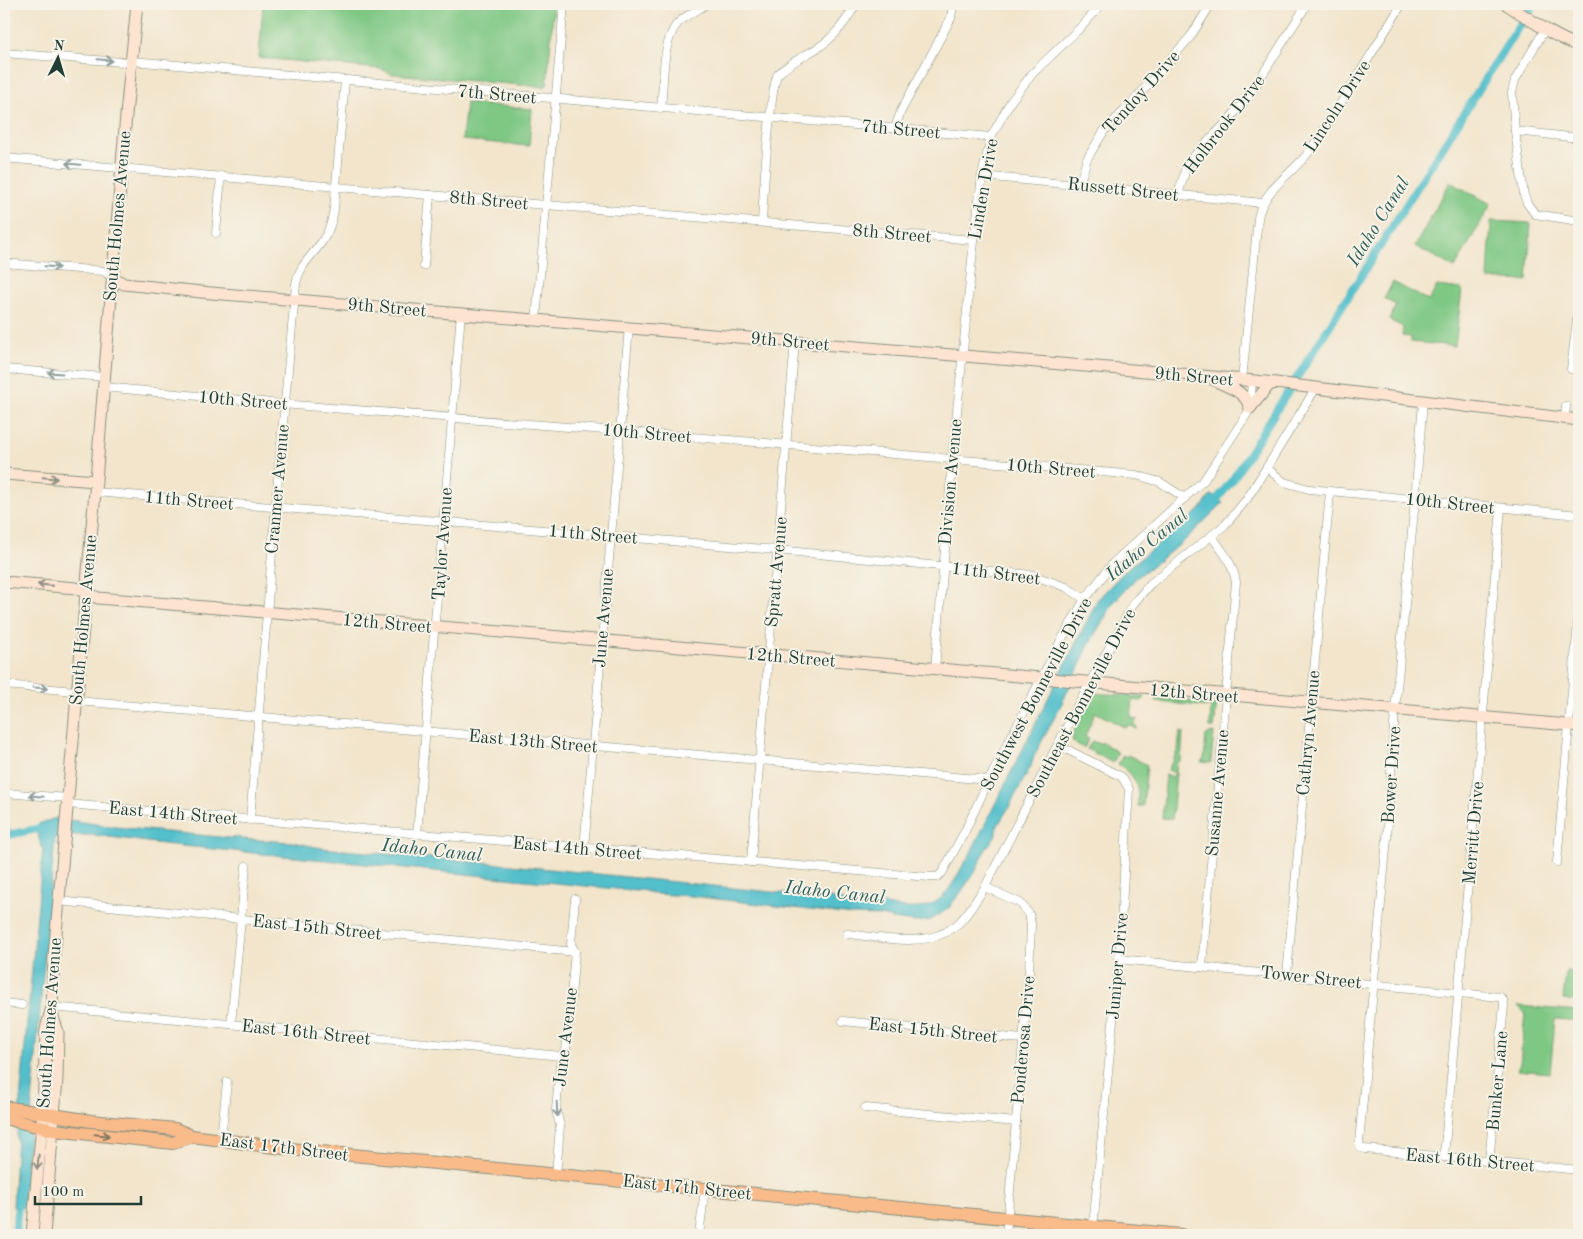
<svg xmlns="http://www.w3.org/2000/svg" width="1583" height="1239" viewBox="0 0 1583 1239" font-family="'Old Standard TT',serif">
	<style>
		.green { fill: #7fc884; stroke: #4f825c }
		.water { fill: #52bfcb; stroke: #387e80 }
		.lines { fill: none; stroke-linecap: round; stroke-linejoin: round }
		.canal { stroke: #52bfcb; stroke-width: 8 }
		.street-casing { stroke: #889180; stroke-width: 9 }
		.secondary-casing { stroke: #889180; stroke-width: 13 }
		.primary-casing { stroke: #889180; stroke-width: 14 }
		.street { stroke: #fff; stroke-width: 8 }
		.secondary { stroke: #fde4d1; stroke-width: 11 }
		.primary { stroke: #fabb8b; stroke-width: 12 }
		.oneway { stroke: #8f9e9a }
		.oneway2 { stroke: #8e9082 }
		.oneway3 { stroke: #82765b }
		.labels { text-anchor: middle; stroke-width: 4; stroke-linejoin: round; paint-order: stroke }
		.street-label { font-size: 18px; fill: #1f3d34; stroke: #f7f3e8 }
		.water-label { font-size: 19px; font-style: italic; fill: #2c5e5a; stroke: #f7f3e8 }
	</style>
	<rect width="100%" height="100%" fill="#f7f3e8"/>
	<filter id="ink" filterUnits="userSpaceOnUse"><feTurbulence type="fractalNoise" baseFrequency=".02" numOctaves="2"/><feDisplacementMap in="SourceGraphic" scale="10" xChannelSelector="R" yChannelSelector="G"/><feConvolveMatrix kernelMatrix="1 2 1 2 8 2 1 2 1" color-interpolation-filters="sRGB"/></filter>
	<filter id="wash" filterUnits="userSpaceOnUse"><feTurbulence type="fractalNoise" baseFrequency=".0096" numOctaves="4" result="noise"/><feDisplacementMap in="SourceGraphic" scale="20" xChannelSelector="R" yChannelSelector="G"/><feGaussianBlur stdDeviation="1.12" result="paint"/><feColorMatrix in="noise" values="0 0 0 0 0 0 0 0 0 0 0 0 0 0 0 0 0 1.4 0 .05"/><feComposite in="paint" operator="in"/></filter>
	<g filter="url(#wash)">
		<rect width="100%" height="100%" fill="#f2e5cc"/>
		<g class="green">
			<path d="M263,4H554L547,85L544,87L392,74L381,69L259,58Z"/>
			<path d="M466,103L532,109L529,146L462,140Z"/>
			<path d="M1450,182L1491,204L1455,268L1415,246Z"/>
			<path d="M1491,221L1531,223L1527,281L1488,279Z"/>
			<path d="M1393,282L1429,301L1437,286L1462,289L1455,346L1411,342V337L1402,336L1403,327L1389,320L1396,305L1384,299Z"/>
			<path d="M1094,693L1145,697L1142,701L1133,700L1131,718L1137,719L1134,724L1137,727L1136,729L1128,725L1126,728L1095,712L1085,737L1089,739L1084,748L1073,742L1072,735Z"/>
			<path d="M1156,698L1217,703L1214,728H1210V725L1211,707L1159,702L1156,701Z"/>
			<path d="M1180,732L1183,733L1181,761H1177L1172,819L1162,818L1166,774L1172,777L1175,773L1168,770L1178,750Z"/>
			<path d="M1209,733H1214L1211,763L1201,762L1202,760H1204L1206,735H1208Z"/>
			<path d="M1092,741L1097,743H1104L1118,753L1113,763L1087,749Z"/>
			<path d="M1123,755L1126,757L1128,755L1147,765L1143,806H1138C1139,785 1136,776 1118,764Z"/>
			<path d="M1566,971L1579,972V1001L1563,1000Z"/>
			<path d="M1518,1006L1579,1011V1021L1555,1019L1550,1073L1517,1070L1520,1064L1525,1013Z"/>
		</g>
		<path class="water" d="M1211,495L1223,503L1183,542L1136,578L1114,602L1092,639L1062,703L1034,756L1031,766L1009,807L998,825L996,830V835L986,849L975,872L959,895L951,904L949,908L931,920L916,922L892,919L881,916L852,915L692,896L657,894L641,890L636,891L163,844L94,835H76L55,837L23,1207H13L17,1134L43,849L40,843L36,826L38,824L56,818L115,827L230,838L239,837L241,839L293,842L321,848L501,864L830,898L845,902L873,904L875,903C907,909 931,916 951,886C958,876 962,865 969,856L1098,599L1126,570L1200,510Z"/>
		<g class="lines">
			<g class="canal">
				<path d="M1211,507L1233,479L1524,18L1536,4"/>
				<path d="M4,836L46,827"/>
				<path d="M15,1235L19,1197"/>
			</g>
		</g>
	</g>
	<g filter="url(#ink)">
		<g class="lines">
			<defs>
				<g id="street">
					<path d="M1545,29L1515,80L1512,93L1515,131L1524,195L1527,203L1535,214L1579,221"/>
					<path d="M4,53L122,62L132,61L991,137"/>
					<path d="M661,108C664,84 661,42 678,23C686,15 698,10 707,4"/>
					<path d="M895,128L901,111L951,18L953,4"/>
					<path d="M1515,131L1579,138"/>
					<path d="M4,158L546,205L974,240"/>
					<path d="M982,176L1263,203"/>
					<path d="M1079,185L1087,159L1104,131L1132,103L1191,36L1211,4"/>
					<path d="M1178,195L1186,168L1194,156L1227,122L1249,96L1307,4"/>
					<path d="M762,222C763,201 770,84 778,74C790,62 805,56 819,47C835,37 847,20 856,4"/>
					<path d="M216,233L221,176"/>
					<path d="M4,263L103,271L112,277"/>
					<path d="M424,266L430,195"/>
					<path d="M536,320L564,4"/>
					<path d="M4,369L104,377"/>
					<path d="M1571,369L1579,303"/>
					<path d="M1242,380L1258,218C1264,187 1294,174 1311,149C1343,102 1372,52 1402,4"/>
					<path d="M103,387L294,405L778,444L1136,475L1160,482L1185,498"/>
					<path d="M1423,401L1415,500L1395,710L1387,838L1359,1143L1361,1148L1365,1149L1579,1170"/>
					<path d="M1565,418L1566,406"/>
					<path d="M1267,468L1284,482L1309,489L1579,515"/>
					<path d="M95,492L777,550L1032,575L1066,587L1085,599"/>
					<path d="M935,669L953,452L973,250L982,176L991,137L1011,101L1033,73L1083,25L1102,4"/>
					<path d="M4,685L76,691"/>
					<path d="M76,701L989,780"/>
					<path d="M1058,745L1122,777L1129,789L1119,959L1093,1227"/>
					<path d="M4,793L68,798"/>
					<path d="M67,804L929,877H937L942,873L965,831L989,780L1059,644L1085,599L1113,563L1204,480L1247,414L1250,408L1252,381"/>
					<path d="M250,820L280,455L296,284C300,263 313,256 323,240C330,230 332,220 334,209L345,80"/>
					<path d="M417,834L461,313"/>
					<path d="M584,849L629,327"/>
					<path d="M751,862L795,341"/>
					<path d="M1557,862L1579,611"/>
					<path d="M985,887L1020,903L1029,914L1031,924L1029,974L1006,1235"/>
					<path d="M58,901L575,952"/>
					<path d="M847,934C880,937 925,949 954,927C967,917 976,900 985,887L1083,695L1134,603L1150,584L1225,525L1247,499L1316,388"/>
					<path d="M1119,959L1500,997L1503,1000L1504,1005L1489,1162"/>
					<path d="M1202,966L1236,582C1233,564 1223,551 1212,537"/>
					<path d="M1287,975L1330,492"/>
					<path d="M4,1003L22,1005"/>
					<path d="M52,1007L561,1056"/>
					<path d="M843,1021L1022,1039"/>
					<path d="M231,1024L246,866"/>
					<path d="M865,1108L1016,1122"/>
					<path d="M221,1139L227,1082"/>
					<path d="M1444,1157L1501,508"/>
					<path d="M556,1175L560,1126L556,1110L561,1056L566,1051L575,952L571,944L575,899"/>
					<path d="M699,1235L705,1189"/>
				</g>
				<g id="secondary">
					<path d="M1506,4C1530,19 1552,36 1579,46"/>
					<path d="M112,277L124,284L211,293L1192,375L1275,383L1579,420"/>
					<path d="M1214,380C1228,387 1246,391 1250,408"/>
					<path d="M1250,408L1269,385L1275,383"/>
					<path d="M4,474L96,481"/>
					<path d="M4,582L76,588L98,598L928,668L1579,726"/>
					<path d="M32,1235L43,1113L46,1029L52,1007L54,956L95,492L126,115L137,4"/>
					<path d="M44,1235L57,1079L58,1032L52,1014"/>
				</g>
				<g id="primary">
					<path d="M4,1107L91,1121L175,1129L192,1136L290,1149L1181,1235"/>
					<path d="M4,1118L53,1130L173,1143L192,1136"/>
				</g>
			</defs>
			<use href="#street" class="street-casing"/>
			<use href="#secondary" class="secondary-casing"/>
			<use href="#primary" class="primary-casing"/>
			<use href="#street" class="street"/>
			<use href="#secondary" class="secondary"/>
			<use href="#primary" class="primary"/>
		</g>
		<defs><path id="oneway-shaft" d="M-6 0H5M1.5-3L5.5 0L1.5 3" fill="none" stroke-width="1.6" stroke-linecap="round" stroke-linejoin="round" transform="scale(1.25)"/></defs>
		<g class="oneway">
			<use href="#oneway-shaft" transform="translate(105 60) rotate(5)"/>
			<use href="#oneway-shaft" transform="translate(73 164) rotate(-175)"/>
			<use href="#oneway-shaft" transform="translate(52 267) rotate(5)"/>
			<use href="#oneway-shaft" transform="translate(55 373) rotate(-176)"/>
			<use href="#oneway-shaft" transform="translate(40 688) rotate(5)"/>
			<use href="#oneway-shaft" transform="translate(36 796) rotate(-175)"/>
			<use href="#oneway-shaft" transform="translate(557 1109) rotate(87)"/>
		</g>
		<g class="oneway2">
			<use href="#oneway-shaft" transform="translate(50 478) rotate(5)"/>
			<use href="#oneway-shaft" transform="translate(45 585) rotate(-175)"/>
			<use href="#oneway-shaft" transform="translate(38 1162) rotate(95)"/>
		</g>
		<use class="oneway3" href="#oneway-shaft" transform="translate(102 1135) rotate(6)"/>
	</g>
	<g class="labels">
		<g class="street-label">
			<text transform="translate(1141 92) rotate(-48)" y="6">Tendoy Drive</text>
			<text transform="translate(497 94) rotate(5)" y="6">7th Street</text>
			<text transform="translate(1337 106) rotate(-57)" y="6">Lincoln Drive</text>
			<text transform="translate(1224 124) rotate(-52)" y="6">Holbrook Drive</text>
			<text transform="translate(901 129) rotate(5)" y="6">7th Street</text>
			<text transform="translate(983 189) rotate(-80)" y="6">Linden Drive</text>
			<text transform="translate(1123 189) rotate(6)" y="6">Russett Street</text>
			<text transform="translate(489 200) rotate(5)" y="6">8th Street</text>
			<text transform="translate(117 216) rotate(-85)" y="6">South Holmes Avenue</text>
			<text transform="translate(892 233) rotate(5)" y="6">8th Street</text>
			<text transform="translate(387 307) rotate(5)" y="6">9th Street</text>
			<text transform="translate(790 341) rotate(5)" y="6">9th Street</text>
			<text transform="translate(1194 376) rotate(5)" y="6">9th Street</text>
			<text transform="translate(243 400) rotate(5)" y="6">10th Street</text>
			<text transform="translate(647 433) rotate(5)" y="6">10th Street</text>
			<text transform="translate(1051 468) rotate(5)" y="6">10th Street</text>
			<text transform="translate(950 482) rotate(-85)" y="6">Division Avenue</text>
			<text transform="translate(277 489) rotate(-85)" y="6">Cranmer Avenue</text>
			<text transform="translate(189 500) rotate(5)" y="6">11th Street</text>
			<text transform="translate(1450 503) rotate(6)" y="6">10th Street</text>
			<text transform="translate(593 534) rotate(5)" y="6">11th Street</text>
			<text transform="translate(442 544) rotate(-86)" y="6">Taylor Avenue</text>
			<text transform="translate(776 572) rotate(-85)" y="6">Spratt Avenue</text>
			<text transform="translate(996 573) rotate(7)" y="6">11th Street</text>
			<text transform="translate(603 618) rotate(-85)" y="6">June Avenue</text>
			<text transform="translate(83 620) rotate(-85)" y="6">South Holmes Avenue</text>
			<text transform="translate(387 623) rotate(5)" y="6">12th Street</text>
			<text transform="translate(791 657) rotate(5)" y="6">12th Street</text>
			<text transform="translate(1194 693) rotate(5)" y="6">12th Street</text>
			<text transform="translate(1036 694) rotate(-62)" y="6">Southwest Bonneville Drive</text>
			<text transform="translate(1081 703) rotate(-62)" y="6">Southeast Bonneville Drive</text>
			<text transform="translate(1308 733) rotate(-85)" y="6">Cathryn Avenue</text>
			<text transform="translate(533 741) rotate(5)" y="6">East 13th Street</text>
			<text transform="translate(1391 775) rotate(-86)" y="6">Bower Drive</text>
			<text transform="translate(1217 793) rotate(-85)" y="6">Susanne Avenue</text>
			<text transform="translate(173 813) rotate(5)" y="6">East 14th Street</text>
			<text transform="translate(1473 833) rotate(-85)" y="6">Merritt Drive</text>
			<text transform="translate(577 848) rotate(5)" y="6">East 14th Street</text>
			<text transform="translate(317 927) rotate(6)" y="6">East 15th Street</text>
			<text transform="translate(1117 966) rotate(-85)" y="6">Juniper Drive</text>
			<text transform="translate(1311 977) rotate(6)" y="6">Tower Street</text>
			<text transform="translate(49 1023) rotate(-86)" y="6">South Holmes Avenue</text>
			<text transform="translate(933 1030) rotate(6)" y="6">East 15th Street</text>
			<text transform="translate(306 1032) rotate(6)" y="6">East 16th Street</text>
			<text transform="translate(565 1037) rotate(-83)" y="6">June Avenue</text>
			<text transform="translate(1023 1040) rotate(-85)" y="6">Ponderosa Drive</text>
			<text transform="translate(1497 1081) rotate(-85)" y="6">Bunker Lane</text>
			<text transform="translate(284 1147) rotate(7)" y="6">East 17th Street</text>
			<text transform="translate(1470 1160) rotate(5)" y="6">East 16th Street</text>
			<text transform="translate(687 1187) rotate(6)" y="6">East 17th Street</text>
		</g>
		<g class="water-label">
			<text transform="translate(1377 221) rotate(-58)" y="7">Idaho Canal</text>
			<text transform="translate(1146 544) rotate(-40)" y="7">Idaho Canal</text>
			<text transform="translate(432 849) rotate(6)" y="7">Idaho Canal</text>
			<text transform="translate(835 891) rotate(6)" y="7">Idaho Canal</text>
		</g>
	</g>
	<rect width="1583" height="1239" fill="none" stroke="#f7f3e8" stroke-width="20"/>
	<g transform="translate(58 58) rotate(5)" stroke="#f7f3e8" stroke-width="4" paint-order="stroke">
	<path d="M0-4L9 19L0 12L-9 19Z" fill="#1f3d34"/>
	<text y="-8" font-size="14" font-weight="bold" text-anchor="middle" fill="#1f3d34">N</text>
	</g>
	<path d="M35 1196v8h106v-8" fill="none" stroke="#1f3d34" stroke-width="2.5"/>
	<text x="42" y="1196" font-size="15" fill="#1f3d34" stroke="#f7f3e8" stroke-width="4" paint-order="stroke">100 m</text>
</svg>
